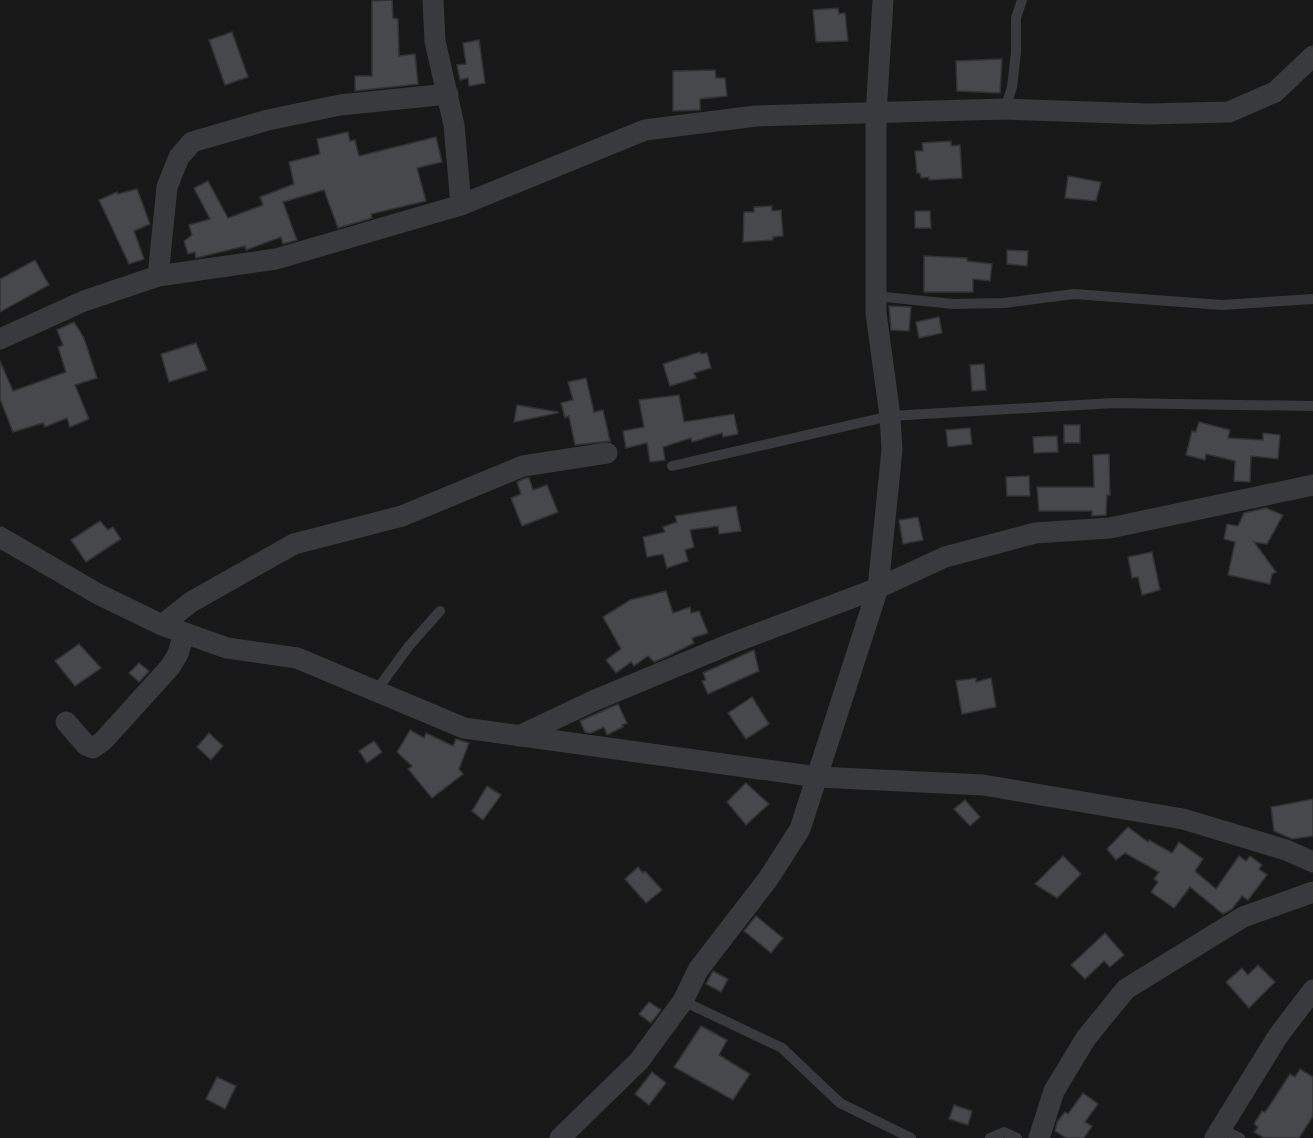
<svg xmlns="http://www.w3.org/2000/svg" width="1313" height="1138" viewBox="0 0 1313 1138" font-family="'Space Grotesk',sans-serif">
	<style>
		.building { fill: #47484c; stroke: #323235; stroke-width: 1.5 }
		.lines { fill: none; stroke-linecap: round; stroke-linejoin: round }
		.service { stroke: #393a3e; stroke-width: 10 }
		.minor { stroke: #393a3e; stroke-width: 21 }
	</style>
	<rect width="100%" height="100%" fill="#181819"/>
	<g class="building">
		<path d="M392,0L393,18L398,19L399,56L415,54L418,84L355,91V76H372V1Z"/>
		<path d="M838,8L839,14L845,13L848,41L816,42L813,10Z"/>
		<path d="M232,32L248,77L225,85L209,40Z"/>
		<path d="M479,40L485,83L469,86L468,78L460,80L457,65L466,64L463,43Z"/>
		<path d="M1002,59L1000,93L957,91L956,61Z"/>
		<path d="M715,70L716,78H725L727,96L700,99V110L673,111V71Z"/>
		<path d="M348,132L350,141L355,140L359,156L436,137L442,162L417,168L426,201L371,214L372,218L338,228L324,190L283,202L297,240L283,244L281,237L246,250L245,246L196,258L195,252L188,254L184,241L192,235L189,225L210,219L194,188L208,181L228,218L263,205L260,197L294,184L289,162L320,154L317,139Z"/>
		<path d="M951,141V146L960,145L962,178L929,180V177L921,178L920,173H917L915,151H923L922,143Z"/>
		<path d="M1068,176L1101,182L1096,201L1065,198Z"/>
		<path d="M137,189L150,224L134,231L144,259L129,264L99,200L117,192L118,194Z"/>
		<path d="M772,206V211L781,210L783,236L773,237V240L743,242L744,212H754V207Z"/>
		<path d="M915,211H930L931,228H915Z"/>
		<path d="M1007,250L1028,251L1027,266L1007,264Z"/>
		<path d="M924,256L967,258V261L992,264L990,281L973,279V292H924Z"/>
		<path d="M35,260L49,285L0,312V279Z"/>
		<path d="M889,306L911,307L909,331L891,330Z"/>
		<path d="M939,317L942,333L919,338L916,322Z"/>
		<path d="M74,322L84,338L97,378L75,385L89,419L70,427L67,418L45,427L43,423L13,432L0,399V361L13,391L66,372L58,347L63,345L57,330Z"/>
		<path d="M196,343L207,370L169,382L161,354Z"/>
		<path d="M700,352L701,354L707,353L711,368L694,373L696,378L670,386L663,364Z"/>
		<path d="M984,364L986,390L972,391L970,365Z"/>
		<path d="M586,378L594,412L603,410L610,441L575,445L569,416L565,418L561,403L573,400L568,382Z"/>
		<path d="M679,395L684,422L734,414L738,434L723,437L722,433L692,442L691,438L663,447L665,460L650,462L647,443L626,448L623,431L644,427L639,400Z"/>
		<path d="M517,405L558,412V413L514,422Z"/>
		<path d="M1199,422L1230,430L1228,438L1263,440V433L1280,435L1278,459L1251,456L1250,482L1234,481L1235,461L1206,454L1205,460L1186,455L1192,431L1196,432Z"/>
		<rect x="1064" y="425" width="16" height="18"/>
		<path d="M970,428L972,444L948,447L946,430Z"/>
		<path d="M1057,436L1058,452L1034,453L1033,437Z"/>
		<path d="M1109,454L1110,495H1107L1106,515L1092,516V511H1039L1037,487H1094L1093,455Z"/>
		<path d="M1029,476L1030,496H1007L1006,477Z"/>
		<path d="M526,478H529L533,490L547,485L558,512L522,526L511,498L521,494L517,482Z"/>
		<path d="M736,506L741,531L719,534L718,526L690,530L694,547L685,550L688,561L667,568L663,554L647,557L643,537L665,532L663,527L677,522L675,516Z"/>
		<path d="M1266,508L1283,515L1267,544L1254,542L1276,572L1272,574L1270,584L1228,575L1235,542L1224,539L1227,524L1238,526L1244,513Z"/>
		<path d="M918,517L923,540L903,544L899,520Z"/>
		<path d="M100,521L108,530L113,527L121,539L86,562L71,540Z"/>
		<path d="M1152,552L1160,590L1142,595L1138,577L1132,578L1128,557Z"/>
		<path d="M666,591L673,613L690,607L691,613L699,611L708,633L692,638L694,643L668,656L654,662L648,656L634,666L631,662L616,673L606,660L621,649L603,617L630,600Z"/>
		<path d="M79,644L101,668L75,686L55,661Z"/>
		<path d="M754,650L759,671L708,694L702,681L706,680L703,673Z"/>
		<path d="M139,663L149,671L139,682L129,673Z"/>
		<path d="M976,678V682L991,678L996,707L962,714L956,681Z"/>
		<path d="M752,697L769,724L746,739L728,713Z"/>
		<path d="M618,704L627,723L622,725L623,727L607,735L604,727L591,733L585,732L580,721Z"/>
		<path d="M410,730L424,738L426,733L453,746L456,739L469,743L459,769L463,774L432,798L408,769L412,766L397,752Z"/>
		<path d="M209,733L223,746L211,760L197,747Z"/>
		<path d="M374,741L382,752L367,763L359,751Z"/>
		<path d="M746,783L769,804L746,825L727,802Z"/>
		<path d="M487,786L501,795L483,820L472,811Z"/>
		<path d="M1313,799V836L1292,839L1274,831L1271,807Z"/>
		<path d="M965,800L980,817L970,826L954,809Z"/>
		<path d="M1128,827L1148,842L1149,840L1172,853L1179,842L1203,859L1195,871L1216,889L1239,856L1246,861L1250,856L1262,865L1259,869L1267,875L1248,900L1242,896L1232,909L1223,914L1190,887L1174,908L1151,892L1158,882L1154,879L1159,872L1125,853L1116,860L1107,849Z"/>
		<path d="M1063,856L1081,874L1057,898L1035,884Z"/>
		<path d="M638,867L643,873L645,871L662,890L646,903L625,879Z"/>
		<path d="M756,916L783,938L771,953L744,931Z"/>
		<path d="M1105,933L1124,955L1110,967L1104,961L1085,979L1071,965Z"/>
		<path d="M1258,965L1275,982L1249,1008L1226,982L1242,968L1248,975Z"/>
		<path d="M713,971L728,979L721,992L706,984Z"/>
		<path d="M649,1002L661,1010L651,1023L639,1014Z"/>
		<path d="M701,1026L727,1040L719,1055L750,1074L733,1100L674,1067Z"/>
		<path d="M1300,1069L1313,1077V1116L1299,1138H1264L1254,1132L1258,1127L1254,1124L1262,1111L1265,1112L1270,1105L1290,1074L1295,1077Z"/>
		<path d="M652,1072L666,1083L649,1105L635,1094Z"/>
		<path d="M217,1077L236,1086L225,1109L206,1099Z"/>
		<path d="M1083,1093L1098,1104L1085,1122L1092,1126L1084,1138H1066L1055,1131L1057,1122L1065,1112L1068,1114Z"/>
		<path d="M954,1105L972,1111L968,1125L949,1119Z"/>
	</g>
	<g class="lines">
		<g class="service">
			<path d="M1005,109L1012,87L1016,52V18L1022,0"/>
			<path d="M876,296L953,304L1004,303L1074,294L1222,305L1313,299"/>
			<path d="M672,466L890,416L1114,403L1313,406"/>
			<path d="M376,691L409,646L440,611"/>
			<path d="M683,1001L782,1048L840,1103L911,1138"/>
			<path d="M1220,1128L1240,1138"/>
			<path d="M990,1138L1004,1132L1017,1138"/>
		</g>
		<g class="minor">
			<path d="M433,0L435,41L454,125L461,205"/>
			<path d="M158,276L167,187L179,157L192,142L268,120L340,105L448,94"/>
			<path d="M0,339L84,301L158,276L276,259L461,205L645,130L756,116L1005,109L1148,114L1229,112L1275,92L1313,56"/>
			<path d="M0,537L98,594L162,625L227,648L297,658L464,728L818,777L983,785L1183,819L1286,850L1313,862"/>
			<path d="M162,625L191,602L294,544L402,516L523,466L607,453"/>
			<path d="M66,722L86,745L93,748L103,741L170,667L178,654L184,633"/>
			<path d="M519,736L593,701L730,644L878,588L945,557L1035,533L1110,528L1313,485"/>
			<path d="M560,1138L639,1061L683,1001L698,970L768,879L800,829L878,588L892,450L890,416L876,313V115L883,0"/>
			<path d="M1039,1138L1054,1091L1086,1038L1126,989L1243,917L1313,892"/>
			<path d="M1215,1138L1278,1036L1313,990"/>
		</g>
	</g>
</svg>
